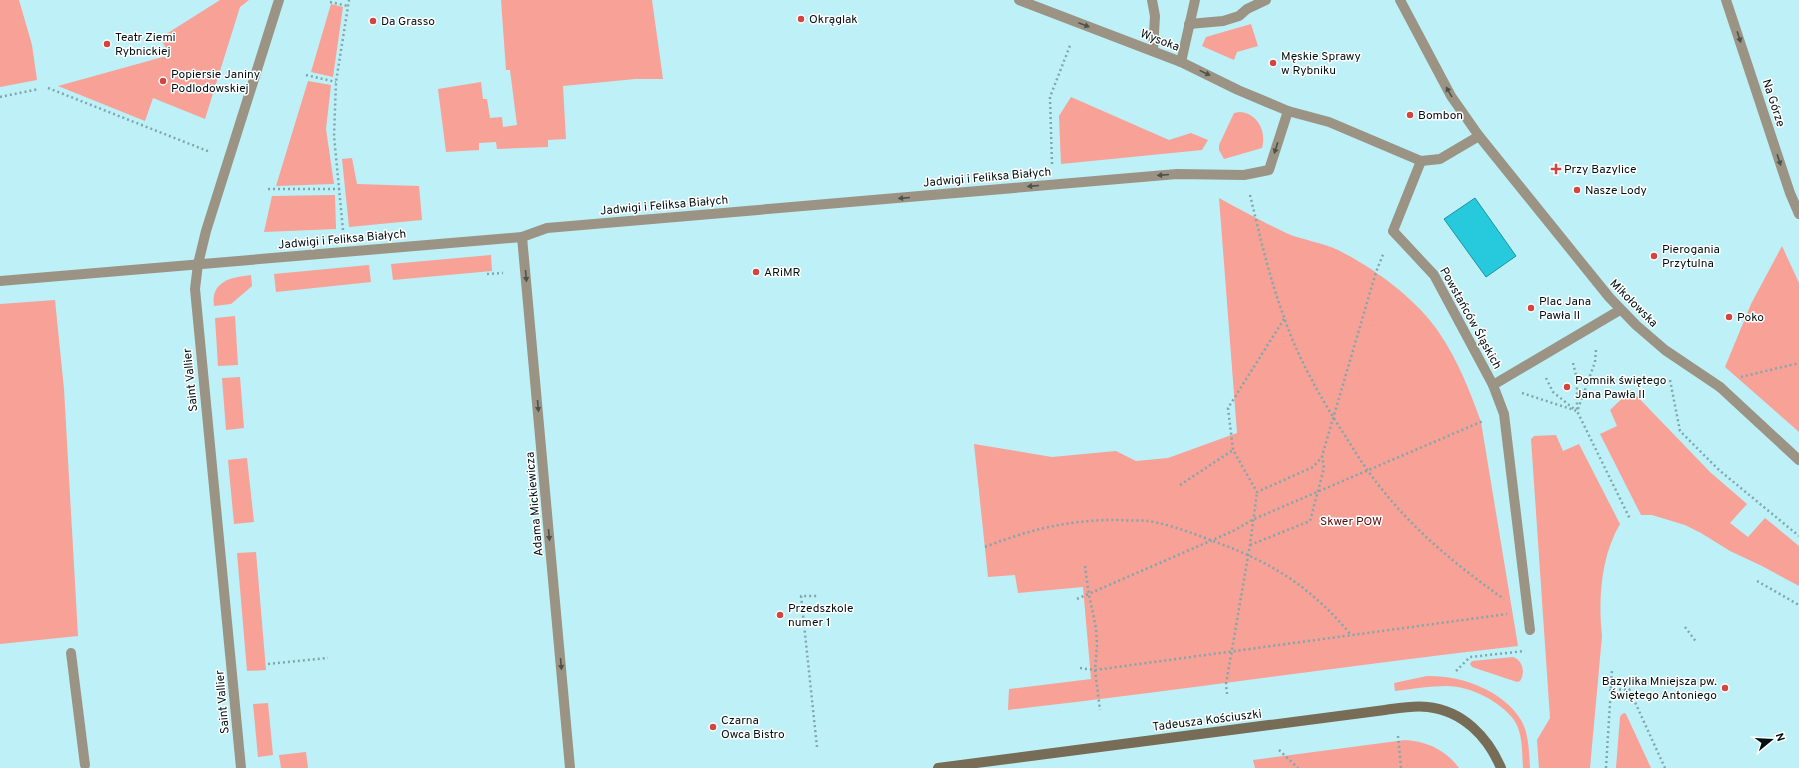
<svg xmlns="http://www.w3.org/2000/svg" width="1799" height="768" viewBox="0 0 1799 768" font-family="Overpass,sans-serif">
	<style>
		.green { fill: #f7a197 }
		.water { fill: #27cadc; stroke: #1c92a0 }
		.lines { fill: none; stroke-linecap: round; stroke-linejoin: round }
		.path { stroke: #80a7ac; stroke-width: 2.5; stroke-dasharray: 2 3; stroke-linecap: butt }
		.lane { stroke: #9b9485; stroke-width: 10 }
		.street { stroke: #9b9485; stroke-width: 10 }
		.secondary { stroke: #776d57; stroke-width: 10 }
		.oneway { fill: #4e524c }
		.poi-dot { fill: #d3453e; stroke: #fff; stroke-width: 1.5 }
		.labels { text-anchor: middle; stroke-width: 3; stroke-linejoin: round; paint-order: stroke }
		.poi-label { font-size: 12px; fill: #011013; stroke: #fff; text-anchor: start }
		.street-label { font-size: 12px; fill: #011013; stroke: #fff }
		.park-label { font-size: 12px; fill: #5b0b0b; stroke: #fff }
	</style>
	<rect width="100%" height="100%" fill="#bef0f7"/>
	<g class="green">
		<path d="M0,0H19L32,45L37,80L0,87Z"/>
		<path d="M220,0H249L240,7L205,119L153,98L145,121L58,86L170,55L160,38Z"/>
		<path d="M501,0H652L663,79H635L563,86L566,139L548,140V147L497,149L496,142L479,143V150L446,152L438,89L481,82L483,99H487L490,118L502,117L503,127L517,125L510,70H506Z"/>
		<path d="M331,4L343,7L333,77L311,72Z"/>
		<path d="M1251,24L1258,46L1237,52L1234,60L1202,46L1206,37Z"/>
		<path d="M308,81L331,85L326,129L334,184L276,186Z"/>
		<path d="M1071,97L1169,140L1191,133L1208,140L1202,150L1061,164L1059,116Z"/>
		<path d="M1239,112C1257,112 1267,132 1262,148L1224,159L1219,150V145L1234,113Z"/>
		<path d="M352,158L357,184L419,186L422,220L349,227L342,159Z"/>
		<path d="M335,195L336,229L264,232L272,196Z"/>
		<path d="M1219,198C1241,210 1263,222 1286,233C1302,240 1321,242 1338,250C1374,268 1418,300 1440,334C1458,361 1470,391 1481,422L1518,646C1348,665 1178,691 1008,710L1009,689L1091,679L1083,587L1018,593L1015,575L988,577L974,444L1052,457L1116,451L1136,461L1168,458L1237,433Z"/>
		<path d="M1782,246L1799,283V432L1725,367L1751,304Z"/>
		<path d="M491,255L492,271L393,280L391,264Z"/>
		<path d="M369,265L371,282L276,292L274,274Z"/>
		<path d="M251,275L252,286L231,304L214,306C210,281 232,277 251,275Z"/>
		<path d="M55,300L64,389L78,636L0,644V304Z"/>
		<path d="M235,316L238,365L218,366L215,318Z"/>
		<path d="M240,377L244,428L226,430L222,378Z"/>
		<path d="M1631,390L1710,472L1747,504L1730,523L1748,537L1765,518L1799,546V586L1762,566L1730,551L1701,533L1685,525L1652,515H1641L1600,434L1617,426L1610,410Z"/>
		<path d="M1556,435L1563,451L1579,444L1620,524C1601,556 1598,599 1602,636L1590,768H1539L1537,740L1550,718L1531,439L1534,436Z"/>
		<path d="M247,458L254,522L234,524L228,460Z"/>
		<path d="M256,552L266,670L247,671L237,553Z"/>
		<path d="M1513,657C1522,660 1526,672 1520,681L1517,682L1472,667L1470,664L1472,661Z"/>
		<path d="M1427,676C1460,675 1503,690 1521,720C1529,734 1529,752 1530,768H1523C1522,753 1523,733 1514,720C1500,701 1470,686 1447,686C1430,686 1412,689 1395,691L1394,683Z"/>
		<path d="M268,703L273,755L258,757L253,704Z"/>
		<path d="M1625,713L1626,714L1651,768H1616L1620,717L1622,714Z"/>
		<path d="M1405,740C1426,741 1446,750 1459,768H1255L1253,760Z"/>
		<path d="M306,752L308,768H281L279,755Z"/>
	</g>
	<path class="water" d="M1475,198L1516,256L1486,277L1444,219Z"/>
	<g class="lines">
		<g class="path">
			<path d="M330,2L348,6"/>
			<path d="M306,75L336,82"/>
			<path d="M48,88L210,152"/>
			<path d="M0,97L39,89"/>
			<path d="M1052,164L1050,97L1071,43"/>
			<path d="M268,189H340"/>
			<path d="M1250,195C1260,236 1269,277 1284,317C1297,356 1318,393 1340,428C1352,446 1363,466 1377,483C1412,529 1457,566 1504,599"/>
			<path d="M343,230L334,136L336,82L349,0"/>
			<path d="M487,274L503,273"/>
			<path d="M1284,319L1228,408L1233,450L1257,492L1313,467L1322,457"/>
			<path d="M1573,363L1577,379V411L1630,519"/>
			<path d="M1741,377L1799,363"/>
			<path d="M1546,378L1553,392L1574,409"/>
			<path d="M1670,380L1680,431L1719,470L1799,536"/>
			<path d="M1522,393L1577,411"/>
			<path d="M1578,409L1595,362L1596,349"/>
			<path d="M1180,485L1233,450"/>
			<path d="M1250,545L1310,521L1324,468L1322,456L1376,272L1384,252"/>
			<path d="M985,547C1031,529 1072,519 1121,520C1130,521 1140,520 1148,521C1173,525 1197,535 1221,544C1275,564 1314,590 1351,635"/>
			<path d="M1085,566L1089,595L1096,628L1097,645L1095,670L1100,710"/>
			<path d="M1757,581L1799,605"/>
			<path d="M1077,599L1233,531L1254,519L1483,421"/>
			<path d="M1685,627L1697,643"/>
			<path d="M268,664L328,658"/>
			<path d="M1080,668L1095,670L1507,614"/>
			<path d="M1456,671L1470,657L1525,651"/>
			<path d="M1609,690L1629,689L1665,768"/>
			<path d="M1227,694L1226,684L1250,545L1257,492"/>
			<path d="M1398,736L1401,768"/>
			<path d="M817,747L801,596H819"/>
			<path d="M1279,750L1298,768"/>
			<path d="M1606,768L1612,670"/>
		</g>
		<g class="lane">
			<path d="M1152,0L1155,16L1153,51"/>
			<path d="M1720,387L1799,460"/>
			<path d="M71,653L85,765"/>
		</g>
		<g class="street">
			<path d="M1019,0L1181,62L1238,90L1288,111L1329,122L1421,161L1440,159L1479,136"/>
			<path d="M1400,0L1451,96L1479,136L1609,297L1636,325L1665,350L1720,387"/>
			<path d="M1726,0L1790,193L1799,214"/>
			<path d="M1189,24L1223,21L1239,16L1247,9L1266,0"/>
			<path d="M1181,62L1195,0"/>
			<path d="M1421,161L1393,231L1434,275L1493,385L1504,414L1530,630"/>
			<path d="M522,237L570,768"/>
			<path d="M0,281L522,237L547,228L1177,174L1244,175L1269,170L1288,111"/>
			<path d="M1493,385L1620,310"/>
			<path d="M241,768L195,289L198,264L206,231L279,0"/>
		</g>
		<path class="secondary" d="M938,768L1385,710C1399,708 1414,705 1428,707C1463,711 1488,737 1501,768"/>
	</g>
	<defs><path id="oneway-solid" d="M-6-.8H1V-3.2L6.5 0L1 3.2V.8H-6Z"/></defs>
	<g class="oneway">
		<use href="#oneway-solid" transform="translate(1084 25) rotate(21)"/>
		<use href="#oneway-solid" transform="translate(1739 37) rotate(72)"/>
		<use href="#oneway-solid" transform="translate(1205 73) rotate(26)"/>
		<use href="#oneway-solid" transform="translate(1449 92) rotate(-120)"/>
		<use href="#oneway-solid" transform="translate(1276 148) rotate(108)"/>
		<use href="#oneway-solid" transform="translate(1779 160) rotate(72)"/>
		<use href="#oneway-solid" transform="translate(1163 175) rotate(175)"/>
		<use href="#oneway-solid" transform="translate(1033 186) rotate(175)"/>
		<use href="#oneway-solid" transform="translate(904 198) rotate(175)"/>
		<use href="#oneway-solid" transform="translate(526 276) rotate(85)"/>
		<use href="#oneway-solid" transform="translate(538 406) rotate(85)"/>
		<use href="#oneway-solid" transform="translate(549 535) rotate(85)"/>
		<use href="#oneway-solid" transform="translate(561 664) rotate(85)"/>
	</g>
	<g class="poi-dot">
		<circle cx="801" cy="19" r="4"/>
		<circle cx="373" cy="21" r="4"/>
		<circle cx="107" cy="44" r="4"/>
		<circle cx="1273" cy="63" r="4"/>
		<circle cx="163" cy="81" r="4"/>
		<circle cx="1410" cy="115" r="4"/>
		<path d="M1554 163h4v4h4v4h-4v4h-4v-4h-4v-4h4z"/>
		<circle cx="1577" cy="190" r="4"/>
		<circle cx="1654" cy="256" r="4"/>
		<circle cx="756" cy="272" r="4"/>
		<circle cx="1531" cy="308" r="4"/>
		<circle cx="1729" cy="317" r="4"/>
		<circle cx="1567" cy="387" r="4"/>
		<circle cx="780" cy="615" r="4"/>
		<circle cx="1725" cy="688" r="4"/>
		<circle cx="713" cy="727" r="4"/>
	</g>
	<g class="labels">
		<g class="poi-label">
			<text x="809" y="23">Okrąglak</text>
			<text x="381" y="25">Da Grasso</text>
			<text x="115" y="41">Teatr Ziemi<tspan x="115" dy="14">Rybnickiej</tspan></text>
			<text x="1281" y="60">Męskie Sprawy<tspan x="1281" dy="14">w Rybniku</tspan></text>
			<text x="171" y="78">Popiersie Janiny<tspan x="171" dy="14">Podlodowskiej</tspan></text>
			<text x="1418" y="119">Bombon</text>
			<text x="1564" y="173">Przy Bazylice</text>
			<text x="1585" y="194">Nasze Lody</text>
			<text x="1662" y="253">Pierogania<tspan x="1662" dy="14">Przytulna</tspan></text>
			<text x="764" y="276">ARiMR</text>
			<text x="1539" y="305">Plac Jana<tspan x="1539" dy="14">Pawła II</tspan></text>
			<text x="1737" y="321">Poko</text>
			<text x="1575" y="384">Pomnik świętego<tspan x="1575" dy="14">Jana Pawła II</tspan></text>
			<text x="788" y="612">Przedszkole<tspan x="788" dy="14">numer 1</tspan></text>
			<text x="1717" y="685" text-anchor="end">Bazylika Mniejsza pw.<tspan x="1717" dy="14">Świętego Antoniego</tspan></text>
			<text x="721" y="724">Czarna<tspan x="721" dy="14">Owca Bistro</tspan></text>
		</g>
		<g class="street-label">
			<text transform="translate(1160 40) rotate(21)" y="4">Wysoka</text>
			<text transform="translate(1774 103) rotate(72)" y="4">Na Górze</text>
			<text transform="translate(987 177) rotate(-5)" y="4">Jadwigi i Feliksa Białych</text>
			<text transform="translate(664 205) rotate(-5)" y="4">Jadwigi i Feliksa Białych</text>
			<text transform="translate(342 239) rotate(-5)" y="4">Jadwigi i Feliksa Białych</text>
			<text transform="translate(1634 303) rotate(45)" y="4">Mikołowska</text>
			<text transform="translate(1471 318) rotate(61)" y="4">Powstańców Śląskich</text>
			<text transform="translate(190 380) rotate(-96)" y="4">Saint Vallier</text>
			<text transform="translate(534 504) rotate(-95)" y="4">Adama Mickiewicza</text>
			<text transform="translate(222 702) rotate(-95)" y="4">Saint Vallier</text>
			<text transform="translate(1207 720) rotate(-7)" y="4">Tadeusza Kościuszki</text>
		</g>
		<g class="park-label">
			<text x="1351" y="525">Skwer POW</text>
		</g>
	</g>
	<g transform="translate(1771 740) rotate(72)" stroke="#ffffff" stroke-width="3" paint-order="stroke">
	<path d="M0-3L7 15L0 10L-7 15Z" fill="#011013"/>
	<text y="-6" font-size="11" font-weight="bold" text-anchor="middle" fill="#011013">N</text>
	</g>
</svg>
